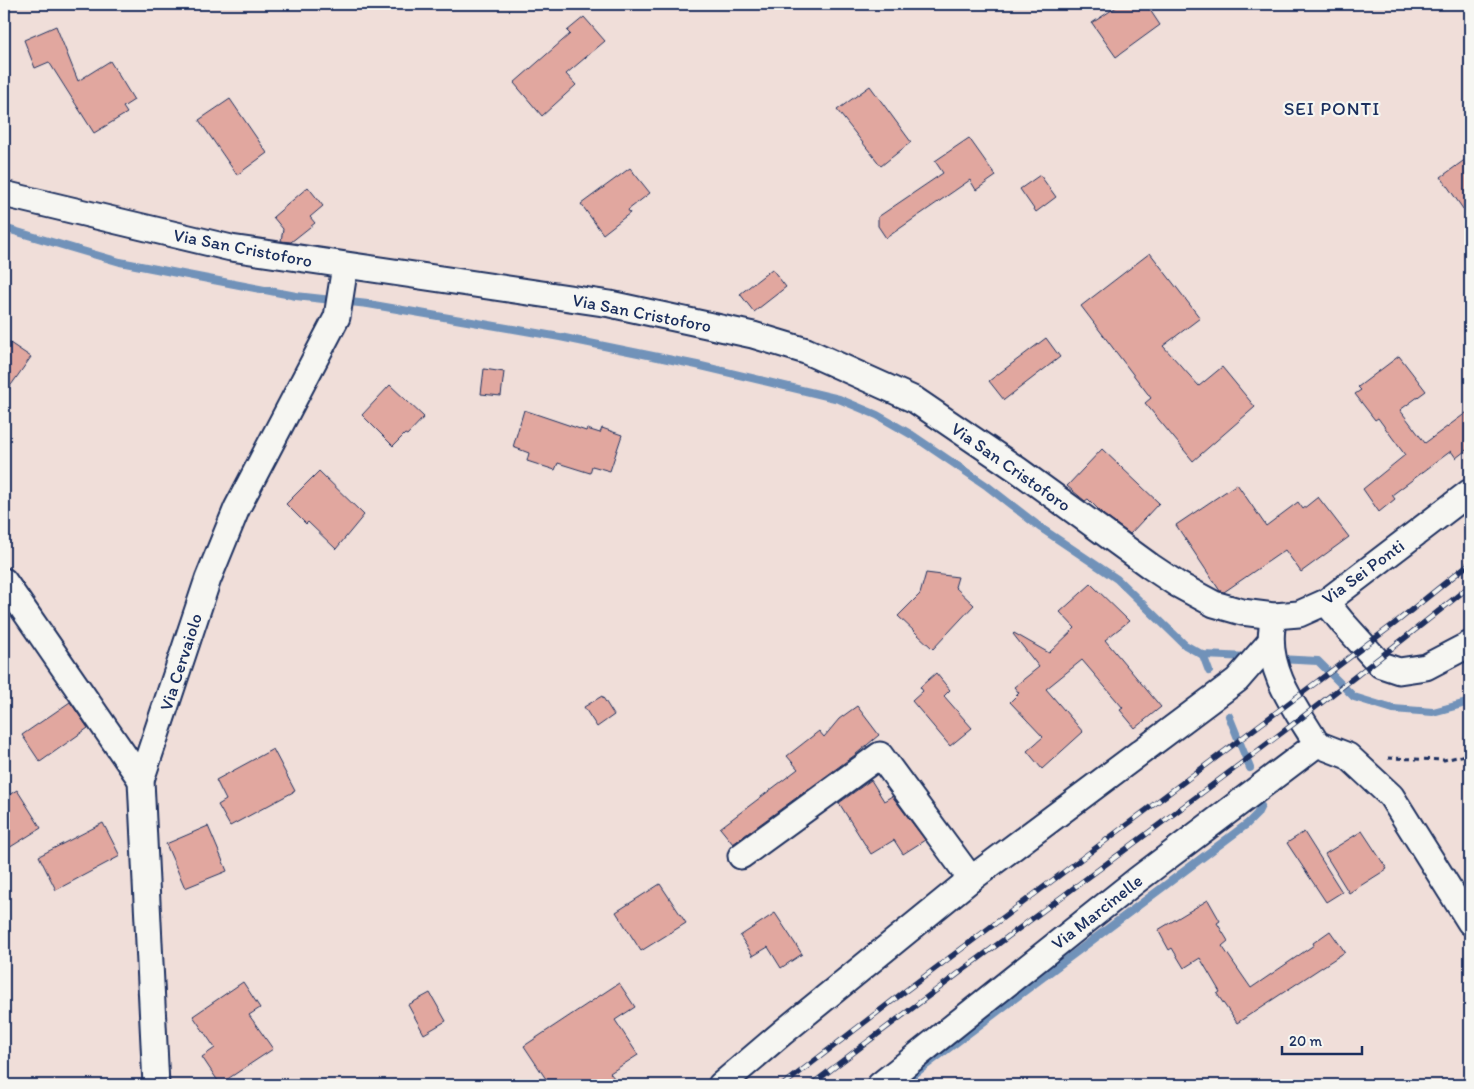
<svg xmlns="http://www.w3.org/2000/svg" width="1474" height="1089" viewBox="0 0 1474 1089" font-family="Itim,sans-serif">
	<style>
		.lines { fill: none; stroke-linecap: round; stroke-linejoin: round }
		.stream { stroke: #7192b9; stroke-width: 8 }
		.building { fill: #e1a79f; stroke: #1b2f5e }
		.minor-casing { stroke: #1b2f5e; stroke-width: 29 }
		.path { stroke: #1b2f5e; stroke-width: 3; stroke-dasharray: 5 4; stroke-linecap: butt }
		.minor { stroke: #f6f6f2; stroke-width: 25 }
		.rail-casing { stroke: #1b2f5e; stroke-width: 5.5 }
		.rail { stroke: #f6f6f2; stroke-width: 4; stroke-dasharray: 11; stroke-linecap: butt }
		.labels { text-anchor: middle; stroke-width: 4.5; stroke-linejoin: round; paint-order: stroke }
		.street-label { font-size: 18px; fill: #1b2f5e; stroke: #f6f6f2 }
		.neighbourhood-label { font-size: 19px; letter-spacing: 1px; fill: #1b2f5e; stroke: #f6f6f2 }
	</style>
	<rect width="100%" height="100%" fill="#f0ded9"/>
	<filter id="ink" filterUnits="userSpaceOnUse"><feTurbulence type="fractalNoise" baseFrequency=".02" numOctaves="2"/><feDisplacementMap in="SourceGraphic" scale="10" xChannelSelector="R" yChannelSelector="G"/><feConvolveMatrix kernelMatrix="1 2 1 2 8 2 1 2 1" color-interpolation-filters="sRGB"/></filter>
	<g filter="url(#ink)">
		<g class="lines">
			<g class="stream">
				<path d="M4,228L120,262L296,296L368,304L560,337L697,365L839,399L877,415L912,435L987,486L1041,528L1117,579L1185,645L1203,655L1249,657"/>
				<path d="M1203,655L1209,671"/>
				<path d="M1278,659L1318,661L1354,697L1393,709L1433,712L1470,702"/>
				<path d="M1229,716L1250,768"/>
				<path d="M901,1084L1247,824L1257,814L1261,806"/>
			</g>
		</g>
		<g class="building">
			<path d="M1121,4H1146L1160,25L1116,57L1092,23Z"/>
			<path d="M584,17L605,41L566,74L576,85L542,116L514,83L570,34L567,31Z"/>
			<path d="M56,26L78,81L110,61L134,100L123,107L127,113L94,133L49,62L35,68L24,40Z"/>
			<path d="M870,86L911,142L881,166L837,110Z"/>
			<path d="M230,99L267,153L237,175L199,120Z"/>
			<path d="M969,138L996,176L976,190L970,180L886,238L878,226V217L943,173L935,161Z"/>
			<path d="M1470,156V219L1441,177Z"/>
			<path d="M630,168L650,193L628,210L630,213L603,234L581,204Z"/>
			<path d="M1040,175L1056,197L1036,212L1020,189Z"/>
			<path d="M308,187L323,206L310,217L315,223L291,242L281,241L283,229L273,217Z"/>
			<path d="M1150,253L1200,318L1163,346L1199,386L1222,367L1255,407L1193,461L1145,403L1151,398L1081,306Z"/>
			<path d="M772,269L786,287L754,312L740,294Z"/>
			<path d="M1046,338L1060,357L1004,400L989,381Z"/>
			<path d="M4,339L31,357L4,395Z"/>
			<path d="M1399,356L1426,391L1400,410L1425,443L1470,410V447L1456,458L1451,451L1392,495L1395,499L1379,512L1363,489L1405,455L1378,418L1375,420L1355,394L1361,390L1358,387Z"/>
			<path d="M484,369L504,372L501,396L481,394Z"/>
			<path d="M390,385L424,417L407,435L405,434L393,446L362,415Z"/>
			<path d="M524,410L586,431L587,429L600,433L602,428L622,435L610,471L592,466L590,473L558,463L555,470L527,461L529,453L513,447Z"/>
			<path d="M1102,449L1159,503L1130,534L1105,516L1088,499L1085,501L1067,486Z"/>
			<path d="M319,471L364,515L336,549L308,522L306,524L286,504Z"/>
			<path d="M1237,484L1266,526L1298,502L1303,509L1318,497L1349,537L1301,572L1285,550L1224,592L1220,591L1176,525Z"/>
			<path d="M926,573L958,577L955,587L974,605L933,649L898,616L920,594Z"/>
			<path d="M1091,584L1129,621L1105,640L1161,707L1135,728L1120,710L1123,708L1082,660L1046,689L1083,732L1042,769L1027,751L1043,737L1010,702L1019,693L1014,687L1039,667L1013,634L1014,633L1049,653L1075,628L1060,612Z"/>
			<path d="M936,673L950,690L944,696L972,728L950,746L912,701L923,691L920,687Z"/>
			<path d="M602,696L614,715L597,727L584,707Z"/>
			<path d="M70,702L88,728L40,762L22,735Z"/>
			<path d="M857,706L879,735L855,755L733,844L720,828L798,769L787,756L819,731L824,737L839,719Z"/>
			<path d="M273,749L295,791L230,826L218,805L226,800L216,780Z"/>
			<path d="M871,780L884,801L892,796L925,840L903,854L894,840L871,854L839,803Z"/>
			<path d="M17,790L41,828L4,851V798Z"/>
			<path d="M103,823L120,856L56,890L39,856Z"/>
			<path d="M208,826L227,871L185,888L166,844Z"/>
			<path d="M1362,831L1387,869L1349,893L1325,854Z"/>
			<path d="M1304,832L1342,892L1326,902L1287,843Z"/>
			<path d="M660,884L686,923L641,951L616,912Z"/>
			<path d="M1208,900L1220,921L1217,923L1228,941L1222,946L1251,988L1314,945L1313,943L1330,931L1345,952L1237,1023L1217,994L1220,992L1200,958L1184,968L1172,948L1169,950L1158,930Z"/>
			<path d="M775,913L802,954L781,968L768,947L753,956L740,936Z"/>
			<path d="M243,982L260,1008L249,1015L273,1049L220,1084L202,1057L215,1048L193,1016Z"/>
			<path d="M619,983L635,1007L615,1020L638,1055L610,1073L620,1085H550L524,1046Z"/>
			<path d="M430,993L446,1021L424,1034L408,1005Z"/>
		</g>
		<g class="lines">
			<defs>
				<g id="minor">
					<path d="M4,194L231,248L610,304L753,335L806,351L915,400L1018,470L1150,566L1177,584L1214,604L1242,612L1274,616L1299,614L1326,602L1470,492"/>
					<path d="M4,581L141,780"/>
					<path d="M1326,602L1343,623L1381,665L1399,671L1426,667L1470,644"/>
					<path d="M1272,628C1266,671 1296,709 1317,744"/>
					<path d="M1317,744L1348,756L1391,796L1470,922"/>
					<path d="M741,856L880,755L971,879"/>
					<path d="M156,1085L141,780L208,579L237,508L337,317L345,266"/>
					<path d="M721,1085L782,1033L971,879L1237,680L1271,641"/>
					<path d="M880,1085L1137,880L1317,744"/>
				</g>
			</defs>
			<use href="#minor" class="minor-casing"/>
			<path class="path" d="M1388,758L1444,760L1470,754"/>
			<use href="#minor" class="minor"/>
			<defs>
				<g id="rail">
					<path d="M783,1085L900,995L1394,624L1470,563"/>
					<path d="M811,1085C1029,917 1256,759 1470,586"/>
				</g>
			</defs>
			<use href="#rail" class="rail-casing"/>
			<use href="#rail" class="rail"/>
		</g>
	</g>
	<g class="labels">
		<g class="street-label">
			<text transform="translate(243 248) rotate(11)" y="6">Via San Cristoforo</text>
			<text transform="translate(642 313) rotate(11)" y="6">Via San Cristoforo</text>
			<text transform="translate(1011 467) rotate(35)" y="6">Via San Cristoforo</text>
			<text transform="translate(1363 572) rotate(-36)" y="6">Via Sei Ponti</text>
			<text transform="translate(181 662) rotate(-72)" y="6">Via Cervaiolo</text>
			<text transform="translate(1097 912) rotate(-38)" y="6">Via Marcinelle</text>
		</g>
		<g class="neighbourhood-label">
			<text x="1332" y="115">SEI PONTI</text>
		</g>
	</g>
	<rect width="1474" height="1089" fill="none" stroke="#f6f6f2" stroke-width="20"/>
	<rect x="10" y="10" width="1454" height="1069" fill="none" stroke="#1b2f5e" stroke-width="2" filter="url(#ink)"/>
	<path d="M1282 1046v8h80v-8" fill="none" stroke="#1b2f5e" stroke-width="2.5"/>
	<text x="1289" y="1046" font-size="15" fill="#1b2f5e" stroke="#f6f6f2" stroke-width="4" paint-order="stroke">20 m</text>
</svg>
